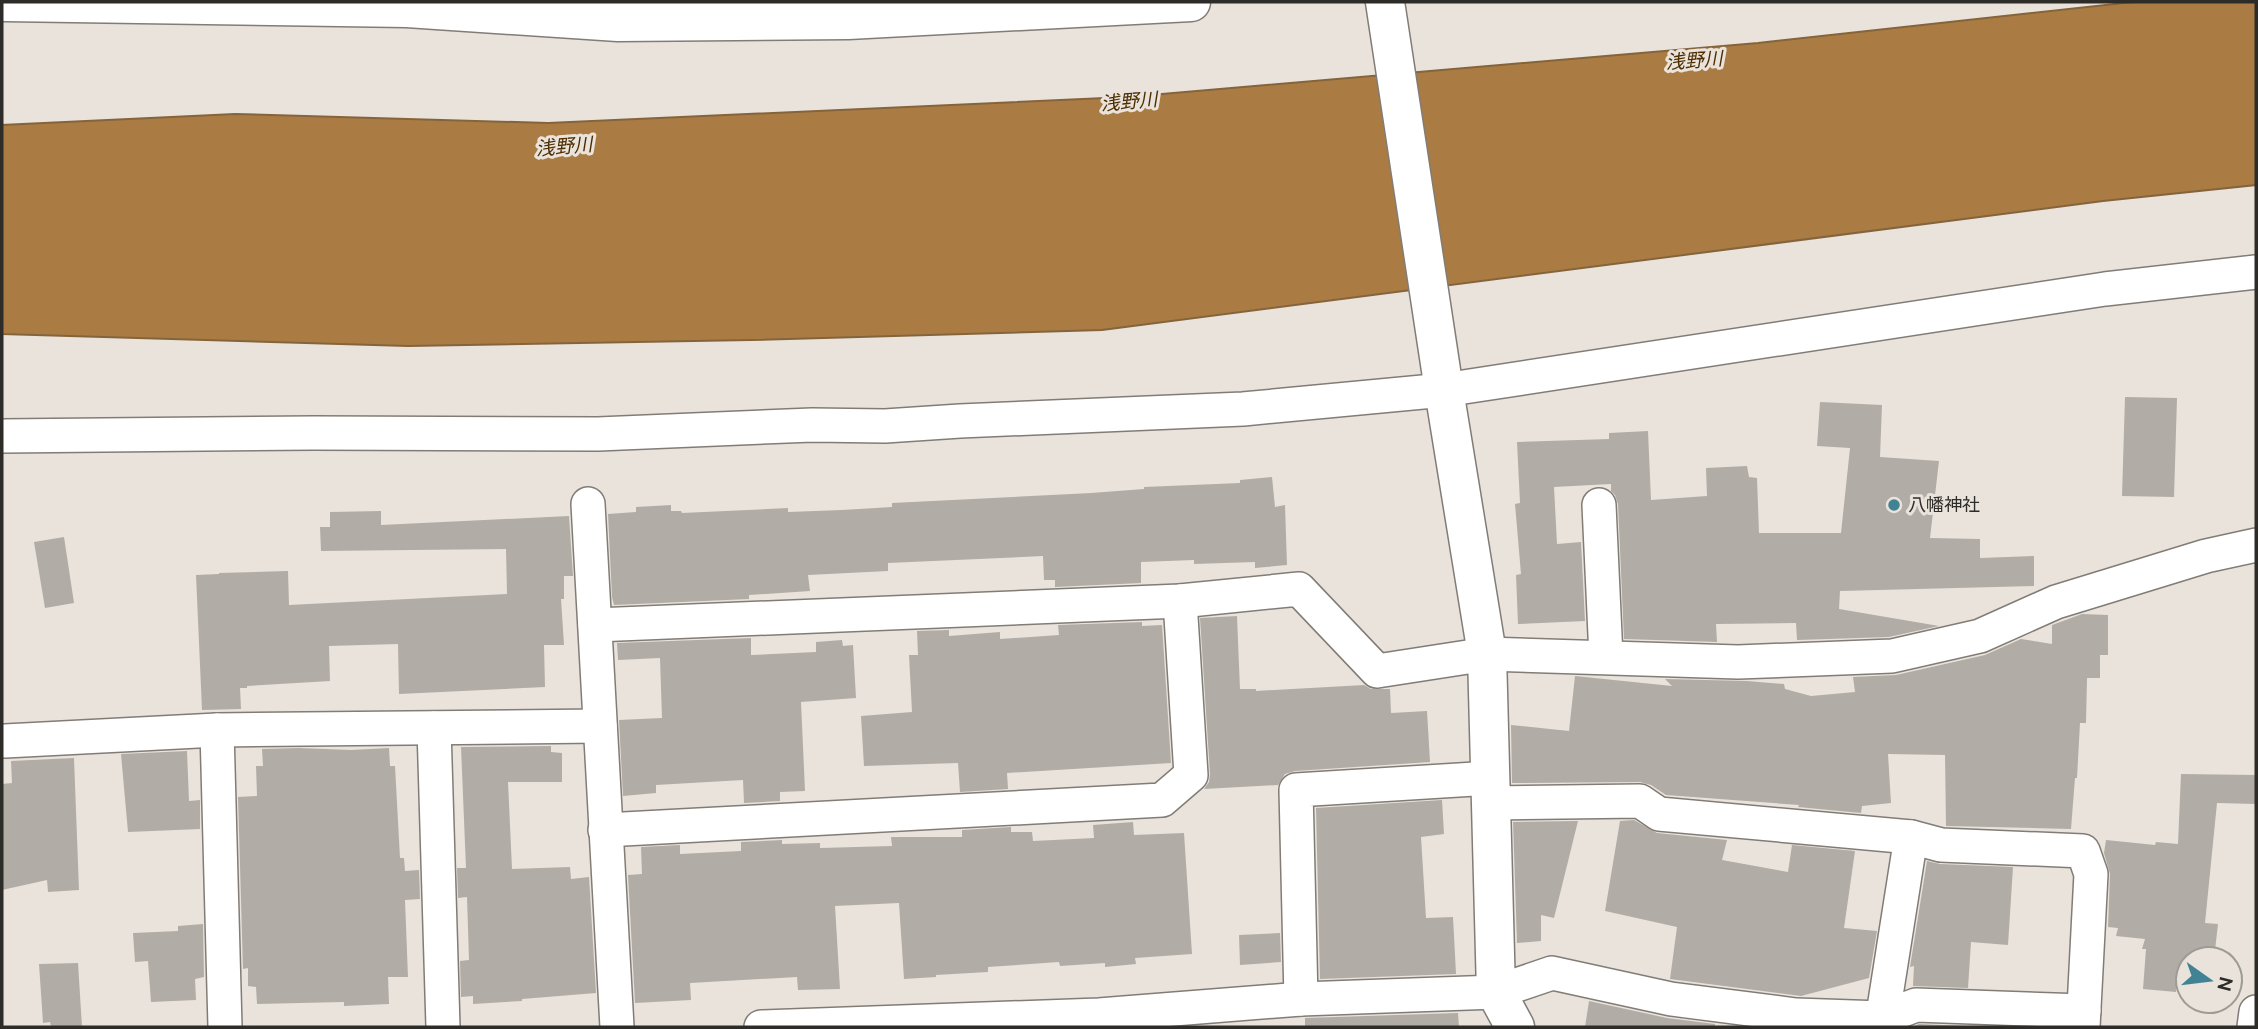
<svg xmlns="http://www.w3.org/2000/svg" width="2258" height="1029" viewBox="0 0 2258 1029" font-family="Ubuntu,'Noto Sans JP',sans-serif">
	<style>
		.water { fill: #aa7c44; stroke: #85643c; stroke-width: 2 }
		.building { fill: #b2aca6 }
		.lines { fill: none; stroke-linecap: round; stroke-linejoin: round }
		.minor-casing { stroke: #827c76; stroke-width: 36 }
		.tertiary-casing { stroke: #827c76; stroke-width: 41 }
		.minor { stroke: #fff; stroke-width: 33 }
		.tertiary { stroke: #fff; stroke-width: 38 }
		.poi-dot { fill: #428295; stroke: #e9e3dc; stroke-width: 2.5 }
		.labels { text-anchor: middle; stroke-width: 6; stroke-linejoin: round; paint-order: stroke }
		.poi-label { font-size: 18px; fill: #2e2c29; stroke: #e9e3dc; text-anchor: start }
		.water-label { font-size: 19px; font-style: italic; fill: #4c2d00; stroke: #e9e3dc }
	</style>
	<rect width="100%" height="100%" fill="#e9e3dc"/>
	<path class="water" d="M2133,2H2256V185L2103,201L1102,330L751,340L408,346L2,334V125L235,114L548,123L1127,97L1758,43Z"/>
	<g class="building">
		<path d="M2125,397L2177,398L2174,497L2122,496Z"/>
		<path d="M1820,402L1882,405L1880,457L1939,461L1930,538L1980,539V558L2034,556V586L1840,591L1839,609L1939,626L1889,637L1797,640L1796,623L1716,624L1717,642L1624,639L1618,504L1615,495L1611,491V484L1554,487L1557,544L1581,542L1585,621L1518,624L1516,575L1521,574L1515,504L1520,503L1517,442L1609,439V433L1648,431L1651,500L1707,496L1706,468L1747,466L1749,477L1757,478L1759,533H1841L1850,448L1817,446Z"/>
		<path d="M1272,477L1275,507L1285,505L1287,565L1255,568V562L1194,564V560L1141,562V583L1055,587V580H1044L1043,556L888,563V571L808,575L810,591L749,595V599L614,605L612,597L608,514L636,512V507L671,505V511H681L682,513L788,508V512L842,510L892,507V503L1091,493L1144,489V487L1240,483V480Z"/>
		<path d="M381,511V525L569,516L573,576H564V599H561L564,645H544L545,687L399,694L398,644L329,646L330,681L247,686V688H240L241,709L202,710L196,575L219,574V573L288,571L289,605L507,594L506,549L321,551L320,527H330V512Z"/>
		<path d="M64,537L74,603L45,608L34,542Z"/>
		<path d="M2082,614L2108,615V655H2100V678H2087L2086,723H2080L2077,778H2075L2071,829L1946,826L1945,755L1888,754L1891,803L1862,806L1861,813L1798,807L1799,805L1666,795L1651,785L1640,782L1512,783L1511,725L1569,731L1575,676L1672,686L1665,679L1747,681L1784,684L1785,689L1811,696L1855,692L1853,677L1896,675L1985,655L2021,639L2052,644V625Z"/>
		<path d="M1237,616L1240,689H1256V691L1364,685L1371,689H1390L1391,713L1427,711L1430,762L1295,771L1285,774L1278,785L1204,789L1209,782L1210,774L1200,618Z"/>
		<path d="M1142,622V626L1162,625L1171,763L1007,773L1008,789L960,792L958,763L864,766L861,716L912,712L909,655H918L917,631L949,630V636L1000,632V639L1059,635L1058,625Z"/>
		<path d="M751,638V655L816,652V642L842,640L843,646L853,645L856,698L801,702L805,791L780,792V801L744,803L743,780L656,785V793L623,796L619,720L662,718L660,658L618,660L617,643Z"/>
		<path d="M551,746V752L562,753V782H508L512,869L570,867L571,879L589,877L596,993L522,999V1001L473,1004V996L461,997L460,961L469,960L467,897L458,898L457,868H466L461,747Z"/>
		<path d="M299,748L351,750L389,748L390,766H395L400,858H404L405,871L419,870L420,899L405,900L408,977H388L389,1004L344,1006V1002L257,1004L256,987L248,986V968L243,969L238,797L257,796L256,766H263L262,749Z"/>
		<path d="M187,751L189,801L200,800V829L128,832L121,754Z"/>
		<path d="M74,758L79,890L48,892L47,880L2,890V784L12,783L11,761Z"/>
		<path d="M2181,774L2256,775V804L2217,803L2205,923L2218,924L2214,959H2188V973H2178L2176,992L2143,989L2146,949H2142L2145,939L2116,936L2118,928L2108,927L2110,874L2104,853L2106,840L2155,845L2156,842L2178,844Z"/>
		<path d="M1442,800L1444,834L1421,837L1426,918L1453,917L1456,974L1320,979L1316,808Z"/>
		<path d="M1634,820L1657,833L1727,840L1722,860L1788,872L1792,845L1855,851L1844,928L1877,931L1869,978L1801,996L1670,979L1677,927L1605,911L1620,821Z"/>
		<path d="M1578,821L1554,918L1541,915V941L1517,943L1513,822Z"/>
		<path d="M1133,822L1134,835L1184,833L1192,954L1135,958L1136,964L1105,967V963L1060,966L1059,962L988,967V972L936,975V977L904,979L899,903L835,906L840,989L798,990L797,977L690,983L691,1000L635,1003L628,875L642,874L641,847L680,845V854L741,851V842L782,840V844L820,843V848L892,846L891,837H962V830L1011,827V832H1032L1033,841L1094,838L1093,825Z"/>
		<path d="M1927,861L1940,864L2013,867L2008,945L1971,942L1968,988L1913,986L1914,966L1910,967Z"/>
		<path d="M203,924L204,977L195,979L196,1000L151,1002L148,961L135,962L133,933L178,931V926Z"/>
		<path d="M1280,933L1281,962L1240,965L1239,935Z"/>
		<path d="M78,963L82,1027H51L50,1022L43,1023L39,964Z"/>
		<path d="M1589,1001L1667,1018L1715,1024V1027H1585Z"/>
		<path d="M1458,1013L1459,1027H1305V1018Z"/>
		<path d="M1919,1024L1965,1026L1912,1027Z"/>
	</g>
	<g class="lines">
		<defs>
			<g id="minor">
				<path d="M2,436L313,433L598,434L812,425L885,426L960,421L1243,409L1444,390L2105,289L2256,272"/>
				<path d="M588,504L617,1027"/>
				<path d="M1599,505L1606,657"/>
				<path d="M595,625L1180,601L1299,589L1377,671L1487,654L1738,662L1892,656L1980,636L2056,602L2206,556L2256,545"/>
				<path d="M434,728L443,1027"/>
				<path d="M217,730L225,1027"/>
				<path d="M5,741L217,730L600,726"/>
				<path d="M1491,803L1640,801L1659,814L1911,837L1941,845L2083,851L2091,874L2083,1027"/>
				<path d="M605,830L1162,800L1191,775L1180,601"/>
				<path d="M1301,999L1296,790L1491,778"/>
				<path d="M761,1027L1099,1015L1301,999L1496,992L1552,973L1671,999L1796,1015L1882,1018L1916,1005L2084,1011"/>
				<path d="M1881,1027L1911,837"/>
				<path d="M2254,1027L2256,1012"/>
			</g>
			<g id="tertiary">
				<path d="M5,2L407,8L618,22L848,20L1191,2"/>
				<path d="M1385,2L1444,390L1487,654L1496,992L1515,1027"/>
			</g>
		</defs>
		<use href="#minor" class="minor-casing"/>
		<use href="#tertiary" class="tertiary-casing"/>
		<use href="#minor" class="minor"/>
		<use href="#tertiary" class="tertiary"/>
	</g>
	<circle class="poi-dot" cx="1894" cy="505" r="7"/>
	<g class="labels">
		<g class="poi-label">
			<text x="1908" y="511">八幡神社</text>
		</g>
		<g class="water-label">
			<text transform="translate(1694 60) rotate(-4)" y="7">浅野川</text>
			<text transform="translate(1129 101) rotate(-5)" y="7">浅野川</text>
			<text transform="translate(564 146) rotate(-5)" y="7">浅野川</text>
		</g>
	</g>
	<rect width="2258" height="1029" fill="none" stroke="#2e2c29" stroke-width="7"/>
	<g transform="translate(2209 980) rotate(104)"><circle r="33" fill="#e9e3dc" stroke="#9e9a94" stroke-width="2"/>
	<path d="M0-5L12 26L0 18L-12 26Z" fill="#428295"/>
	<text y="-10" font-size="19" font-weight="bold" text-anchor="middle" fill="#2e2c29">N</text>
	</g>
</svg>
